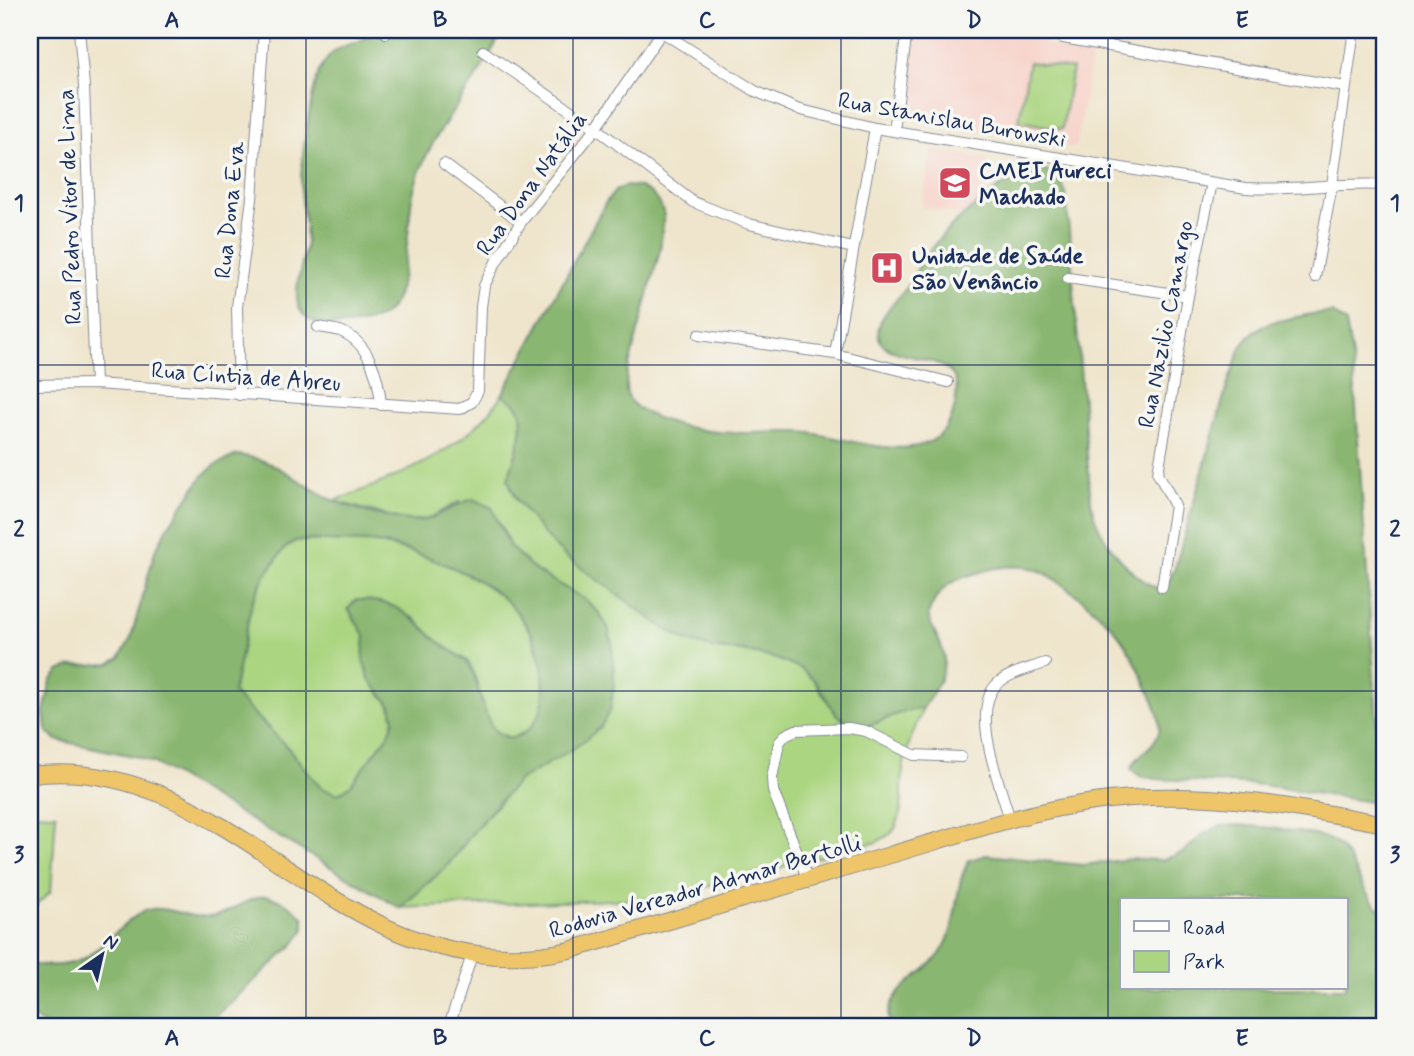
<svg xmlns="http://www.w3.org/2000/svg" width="1414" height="1056" viewBox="0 0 1414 1056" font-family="Mynerve,sans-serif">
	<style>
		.built { fill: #f7d1c7 }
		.green { fill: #acd581; stroke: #648270; stroke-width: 2 }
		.forest { fill: #89b66f; stroke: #527266; stroke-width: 2; fill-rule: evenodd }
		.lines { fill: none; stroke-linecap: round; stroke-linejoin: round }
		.minor-casing { stroke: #858a95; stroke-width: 12 }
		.trunk-casing { stroke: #858a95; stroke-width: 18 }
		.minor { stroke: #fff; stroke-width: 10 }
		.trunk { stroke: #eec569; stroke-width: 16 }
		.grid { fill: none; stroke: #1b2f5e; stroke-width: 2; stroke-opacity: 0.55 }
		.labels { text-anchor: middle; stroke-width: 7; stroke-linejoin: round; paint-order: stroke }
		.street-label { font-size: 23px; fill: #1b2f5e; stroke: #f6f6f2 }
		.poi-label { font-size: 23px; font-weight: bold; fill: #1b2f5e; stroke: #f6f6f2; text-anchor: start }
		.neatline { fill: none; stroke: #1b2f5e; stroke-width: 2.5 }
		.grid-label { font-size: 23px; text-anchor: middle; font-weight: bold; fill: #1b2f5e }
	</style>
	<rect width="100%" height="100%" fill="#f6f6f2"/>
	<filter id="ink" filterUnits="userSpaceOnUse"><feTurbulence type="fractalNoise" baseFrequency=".0143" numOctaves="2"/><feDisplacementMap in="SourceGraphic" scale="14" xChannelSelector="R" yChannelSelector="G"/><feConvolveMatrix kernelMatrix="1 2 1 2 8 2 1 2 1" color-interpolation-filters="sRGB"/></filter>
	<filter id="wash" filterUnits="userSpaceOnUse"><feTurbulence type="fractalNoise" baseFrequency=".00686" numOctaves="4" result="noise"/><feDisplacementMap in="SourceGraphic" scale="28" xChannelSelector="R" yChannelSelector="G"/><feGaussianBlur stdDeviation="1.57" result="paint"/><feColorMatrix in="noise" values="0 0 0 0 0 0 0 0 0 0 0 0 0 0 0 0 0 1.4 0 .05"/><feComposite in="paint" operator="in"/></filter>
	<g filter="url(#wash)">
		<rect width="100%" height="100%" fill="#efe5cc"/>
		<g class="built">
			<path d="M916,30H1034L1047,32L1045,45L1092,53L1076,148L901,117Z"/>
			<path d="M932,149L989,160L978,218L921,207Z"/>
		</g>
		<g class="green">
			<path d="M1029,62L1072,69L1062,129L1019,121Z"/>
			<path d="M502,395C508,399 516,402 519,409C528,426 513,463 508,480L517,500L546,537L661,626L685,640L716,649L743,651L774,658L800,668L814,680L836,714L866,727L902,712L923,708C915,728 906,748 903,770C901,788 904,807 897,824C894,834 885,837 877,842L663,898L400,908L447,866L478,826L517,782L610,710L614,683L612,645L608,628L599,613L586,600L536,571L510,547L502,527L459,502L428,519L408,521L334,501C394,479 467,451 502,395Z"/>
			<path d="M315,540L371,542L413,552L460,570L480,580L510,602L531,633L544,671V700L539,716L529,730L515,737H507L494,731L484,713L474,673L467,661L439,643L413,617L348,609L365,636L363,660L370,680L391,706L394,720L389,734L350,786L338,794L321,788L266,725L232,693L252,602L264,577L284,549L295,541Z"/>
			<path d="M30,813L56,814L51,891L30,911Z"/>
		</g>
		<g class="forest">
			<path d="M375,30H502C478,88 424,134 412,198C407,225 408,298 384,315C367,326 317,332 303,314C288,296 305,263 306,242C306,223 301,203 301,184C301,161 311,88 321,69C336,38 358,49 375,30Z"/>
			<path d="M1033,169C1052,169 1060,178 1066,193L1089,479C1090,494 1091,509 1097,523C1105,545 1135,580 1157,588L1167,583L1175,568L1227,386L1241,347L1254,331L1269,323L1311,314L1333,313L1346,323L1353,363L1377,722L1380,749L1384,762V804L1263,785L1156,779L1140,776L1131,769C1136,754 1154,749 1159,732C1162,719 1154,702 1149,691C1128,642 1114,623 1071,591C1060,583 1049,573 1035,569C1015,564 997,567 977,573C951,580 937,588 928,615C931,628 940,639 943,652C948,673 934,691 923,708L902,712L866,727L849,724L836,714L814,680L800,668L774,658L743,651L716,649L685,640L661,626L565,556L546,537L517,500L508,480C512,461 529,427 519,409C516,402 508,399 502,395L606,202L616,190L625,186L640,187L651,193L660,204L664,214L660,250L627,373C627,382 624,392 629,399C641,419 695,430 717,432C745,435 773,431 801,432C846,435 934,476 953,413C956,403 959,386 954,377C939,352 889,361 880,340C872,322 894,304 904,291C913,279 918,266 927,254C948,225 1000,182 1033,169Z"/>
			<path d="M237,455C280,459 298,485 335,501C356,510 402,523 425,520C439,517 456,503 474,499L492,508L510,547L536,571L586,600L599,613L608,628L612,645L614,683L610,710L600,728L576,747L517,782L478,826L447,866L400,908L154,763L138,757L57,740L46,730L44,711L51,681L59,671L71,666L109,664L120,658L131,638L155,551L168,527L202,477L215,465ZM315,540C338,543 361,540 384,544C401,547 418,554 434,560C498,584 544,619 544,691C544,710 534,732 515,737C481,744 482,680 468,663C460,654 447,649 438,641C409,616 397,599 356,600L348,609L365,636L363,660L370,680L391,706L394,720L389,734L350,786L338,794L321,788L289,749L233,693L252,602L264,577L284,549L295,541Z"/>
			<path d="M1237,825C1259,827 1316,831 1334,842C1340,846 1348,857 1351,863C1361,882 1367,900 1384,912V1026H889C882,992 923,977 940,954C956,931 954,907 961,880C962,874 966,867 969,860L986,855L1083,865L1131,859L1163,860L1184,852L1203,834L1220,826ZM1346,900V988H1122V900Z"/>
			<path d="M265,896C281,899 292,906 304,918V930L294,944L205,1026H45L30,1015V965C47,965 67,967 83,959C105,948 130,912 152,909C170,907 188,918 205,917C227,917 243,898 265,896Z"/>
		</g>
	</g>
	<g filter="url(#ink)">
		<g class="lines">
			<defs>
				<g id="minor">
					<path d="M79,30L84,86L95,384"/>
					<path d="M659,30L755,91L797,109L875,128L1246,188C1293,191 1338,182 1384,185"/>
					<path d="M386,33V30"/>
					<path d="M1063,38L1345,87"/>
					<path d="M483,51L596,128L693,202L749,224L853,248"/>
					<path d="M894,131L907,30"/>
					<path d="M444,164L521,222"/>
					<path d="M1315,277L1332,185L1354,30"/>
					<path d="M1068,278L1188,296"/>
					<path d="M318,327C325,328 333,329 340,331C369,342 379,377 381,405"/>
					<path d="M699,335L835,354L948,382"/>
					<path d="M835,354L875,128"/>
					<path d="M30,385L95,384L460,409L472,402L478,391L481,307L484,286L495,264L521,222L596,128L663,30"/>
					<path d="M239,395L237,307L252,199L264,30"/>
					<path d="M1162,587L1175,506L1158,473L1188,296L1212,183"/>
					<path d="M1010,820C1001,787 970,713 996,685C1008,673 1029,669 1045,663"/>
					<path d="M808,880L773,791L772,778L779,743L785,735L796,730L849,728L866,731L914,755L961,757"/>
					<path d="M449,1026L472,955"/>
				</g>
				<path id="trunk" d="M30,775C173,757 267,871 384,926C442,954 507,964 570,950C677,919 784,887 890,855C969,832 1049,803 1132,798C1218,792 1301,808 1384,824"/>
			</defs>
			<use href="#minor" class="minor-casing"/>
			<use href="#trunk" class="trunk-casing"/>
			<use href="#minor" class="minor"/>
			<use href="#trunk" class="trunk"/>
		</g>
	</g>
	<path class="grid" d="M306,30V1026M573,30V1026M841,30V1026M1108,30V1026M30,365H1384M30,691H1384"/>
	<defs>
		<symbol id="school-square" viewBox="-11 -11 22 22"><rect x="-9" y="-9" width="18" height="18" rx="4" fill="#d1495b" stroke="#f6f6f2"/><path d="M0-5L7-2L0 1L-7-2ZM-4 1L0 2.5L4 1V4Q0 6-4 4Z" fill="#fff"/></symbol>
		<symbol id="hospital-square" viewBox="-11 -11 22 22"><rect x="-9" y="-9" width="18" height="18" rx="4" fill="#d1495b" stroke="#f6f6f2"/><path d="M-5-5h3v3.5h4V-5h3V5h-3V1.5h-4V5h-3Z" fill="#fff"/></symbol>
	</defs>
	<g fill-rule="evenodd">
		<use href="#school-square" x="936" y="164" width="38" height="38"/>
		<use href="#hospital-square" x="868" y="249" width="38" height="38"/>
	</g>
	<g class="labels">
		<g class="street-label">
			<text transform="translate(952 119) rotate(10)" y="8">Rua Stanislau Burowski</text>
			<text transform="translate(531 183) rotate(-54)" y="8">Rua Dona Natália</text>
			<text transform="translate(69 207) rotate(-92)" y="8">Rua Pedro Vitor de Lima</text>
			<text transform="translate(229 210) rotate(-84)" y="8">Rua Dona Eva</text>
			<text transform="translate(1165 324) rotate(-79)" y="8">Rua Nazilio Camargo</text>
			<text transform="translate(246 376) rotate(4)" y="8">Rua Cíntia de Abreu</text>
			<text transform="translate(705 886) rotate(-16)" y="8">Rodovia Vereador Admar Bertolli</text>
		</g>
		<g class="poi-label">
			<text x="979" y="178">CMEI Aureci<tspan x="979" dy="26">Machado</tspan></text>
			<text x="912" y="263">Unidade de Saúde<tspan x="912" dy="26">São Venâncio</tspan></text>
		</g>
	</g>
	<rect width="1414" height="1056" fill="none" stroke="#f6f6f2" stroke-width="77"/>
	<rect x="1120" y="898" width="228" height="91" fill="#f6f6f2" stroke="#9ea6b7" stroke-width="2"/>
	<rect x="1134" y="921" width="35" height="10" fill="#ffffff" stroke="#9ea6b7" stroke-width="2"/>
	<text x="1183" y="934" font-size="21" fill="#1b2f5e">Road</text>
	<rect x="1134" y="951" width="35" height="21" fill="#acd581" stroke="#9ea6b7" stroke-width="2"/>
	<text x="1183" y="968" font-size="21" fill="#1b2f5e">Park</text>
	<g transform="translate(102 955) rotate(34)" stroke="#f6f6f2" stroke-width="5" paint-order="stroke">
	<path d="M0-5L12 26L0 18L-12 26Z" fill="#1b2f5e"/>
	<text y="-10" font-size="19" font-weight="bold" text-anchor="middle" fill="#1b2f5e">N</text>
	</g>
	<rect x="38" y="38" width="1338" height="980" class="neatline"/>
	<g class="grid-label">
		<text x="172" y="27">A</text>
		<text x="440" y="27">B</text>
		<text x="707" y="27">C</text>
		<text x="974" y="27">D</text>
		<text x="1242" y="27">E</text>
		<text x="19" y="210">1</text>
		<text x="1395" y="210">1</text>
		<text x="19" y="536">2</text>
		<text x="1395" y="536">2</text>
		<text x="19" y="862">3</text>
		<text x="1395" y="862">3</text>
		<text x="172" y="1045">A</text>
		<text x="440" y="1045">B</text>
		<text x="707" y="1045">C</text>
		<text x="974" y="1045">D</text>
		<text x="1242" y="1045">E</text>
	</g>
</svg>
